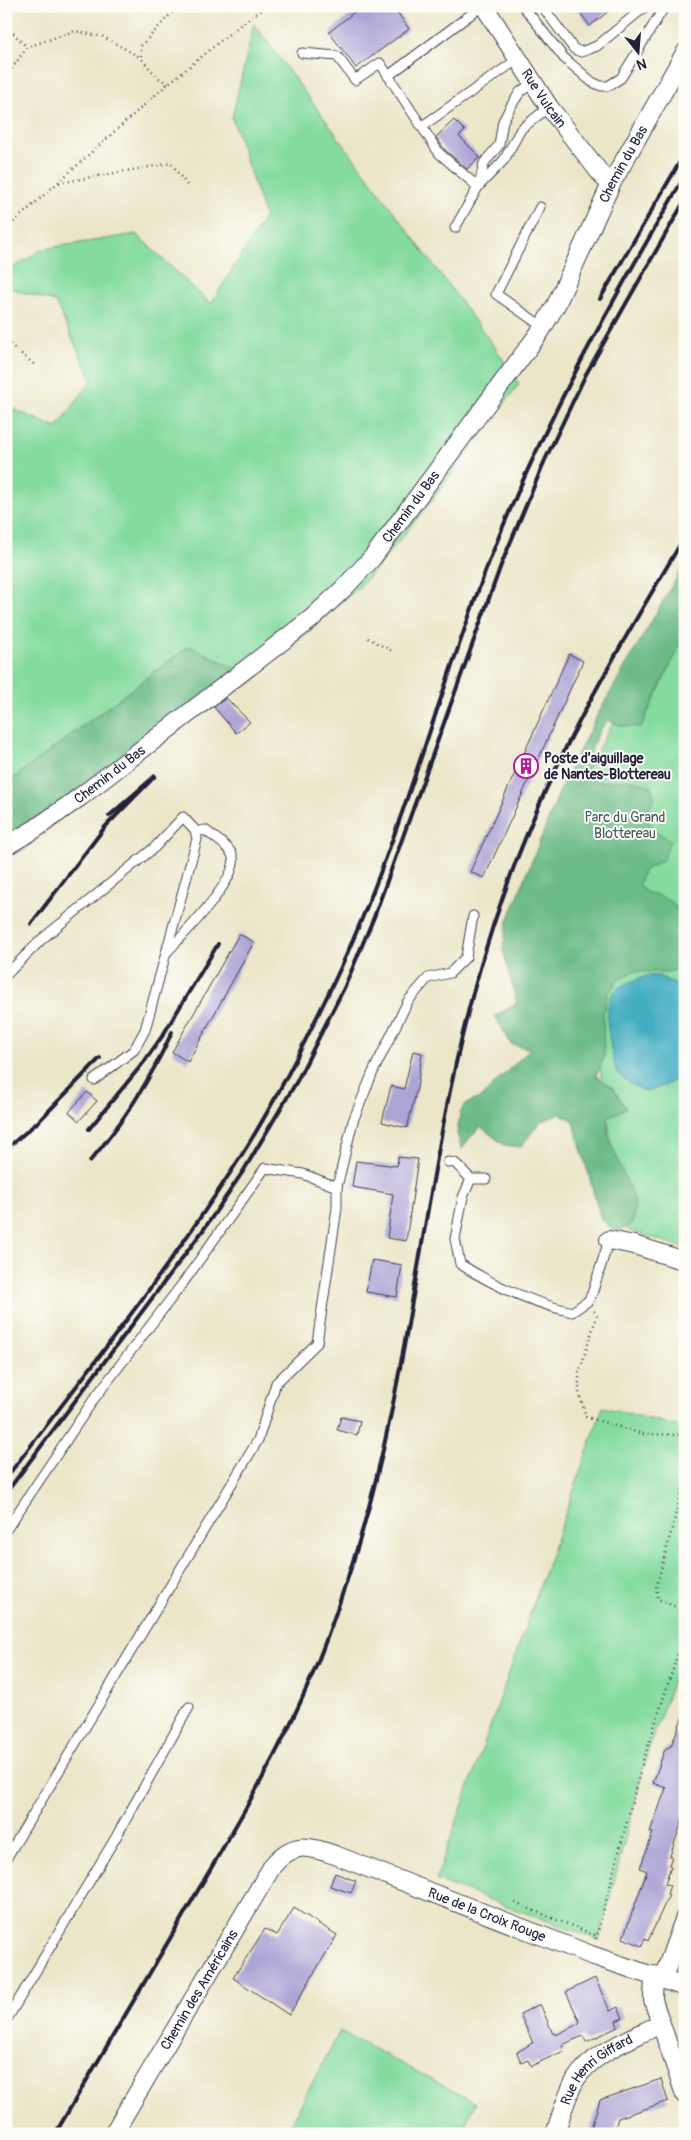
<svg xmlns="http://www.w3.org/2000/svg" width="691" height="2140" viewBox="0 0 691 2140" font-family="Pangolin,sans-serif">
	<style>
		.green { fill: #85db9f; stroke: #547e6d }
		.forest { fill: #6cbb86; stroke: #476e60 }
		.water { fill: #42adc1; stroke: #32687e }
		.building { fill: #ada4d6 }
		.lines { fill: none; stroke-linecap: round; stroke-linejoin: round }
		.service-casing { stroke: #403f50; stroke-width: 11 }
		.minor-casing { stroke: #403f50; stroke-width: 20 }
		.path { stroke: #403f50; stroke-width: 2.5; stroke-dasharray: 1 4; stroke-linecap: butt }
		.service { stroke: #fff; stroke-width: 9 }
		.minor { stroke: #fff; stroke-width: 18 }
		.rail { stroke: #22223b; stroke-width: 4 }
		.labels { text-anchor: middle; stroke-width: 4; stroke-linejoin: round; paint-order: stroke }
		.street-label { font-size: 14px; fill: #22223b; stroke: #fdfcf7 }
		.poi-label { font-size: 14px; font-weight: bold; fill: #22223b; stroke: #fdfcf7; text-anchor: start }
		.park-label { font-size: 14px; fill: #405a59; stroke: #fdfcf7 }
	</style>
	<rect width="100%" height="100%" fill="#fdfcf7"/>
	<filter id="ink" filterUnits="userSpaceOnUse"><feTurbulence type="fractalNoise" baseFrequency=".02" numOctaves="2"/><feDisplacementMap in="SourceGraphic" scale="10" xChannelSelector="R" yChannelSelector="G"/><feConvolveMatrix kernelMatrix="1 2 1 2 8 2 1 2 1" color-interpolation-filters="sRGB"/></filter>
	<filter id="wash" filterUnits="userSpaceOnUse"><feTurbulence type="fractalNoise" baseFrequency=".0096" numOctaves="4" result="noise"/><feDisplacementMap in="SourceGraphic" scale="20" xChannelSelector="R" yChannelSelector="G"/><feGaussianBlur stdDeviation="1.12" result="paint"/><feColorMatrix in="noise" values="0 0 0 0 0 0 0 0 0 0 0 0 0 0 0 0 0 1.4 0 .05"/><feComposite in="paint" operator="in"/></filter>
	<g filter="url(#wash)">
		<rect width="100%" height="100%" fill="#ebe6c8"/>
		<g class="green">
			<path d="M254,24L496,349L519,384L446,482L387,556L359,587L307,633L248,674L189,646L6,784V406L57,428L92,380L55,302L6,287V273L42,249L136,234L211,304L265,217L232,118Z"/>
			<path d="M685,594V1248L628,1230L623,1223L562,814Z"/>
			<path d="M603,1407L685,1428V1647L648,1751L599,1940L436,1880Z"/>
			<path d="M340,2031L476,2103L460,2134H285Z"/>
		</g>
		<g class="forest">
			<path d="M685,563V635L641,727L622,726L608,720C593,737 589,754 586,776L597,782L633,780L651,786L655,798C641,819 651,829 670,840L664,859L643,871L639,884L645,892L660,896L674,904L685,927V962L679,969L662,973L634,971L618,980L608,994L603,1013L604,1057L596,1076L613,1088L626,1108L608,1117V1136L635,1202L633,1222L617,1234L601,1219L573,1120L560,1114L540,1122L521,1147L504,1145L481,1127L469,1139L462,1149L457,1134L460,1114L464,1105L481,1097L530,1049L511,1044L495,1016L517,1003L503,950L507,923L563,783L599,712Z"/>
			<path d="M189,646L248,674L27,842L6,855V784Z"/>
		</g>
		<path class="water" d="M646,976H659L677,985L685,982V1065L674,1081L662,1087L644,1091L629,1083L616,1072C612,1051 598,1004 617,989C625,982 636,980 646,976Z"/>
		<g id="blocks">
			<g class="building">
				<path d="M362,6H393L409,29L356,68L329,32Z"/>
				<path d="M575,6H615L590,26Z"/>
				<path d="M454,120L465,131L459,136L480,157L467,169L444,149L436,137Z"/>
				<path d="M569,654L583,661L484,878L470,872Z"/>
				<path d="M226,698L250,722L236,733L214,707Z"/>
				<path d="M239,934L254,942L188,1062L172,1052Z"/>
				<path d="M413,1051L422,1053L417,1088L407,1128L382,1122L391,1086L404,1089Z"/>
				<path d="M87,1092L97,1101L79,1121L69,1112Z"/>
				<path d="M398,1157L418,1159L406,1241L387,1238L393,1194L352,1187L356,1161L397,1166Z"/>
				<path d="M372,1260L402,1265L397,1297L366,1292Z"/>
				<path d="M341,1417L360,1421L357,1435L337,1430Z"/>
				<path d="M684,1713L685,1812L670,1856L672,1857L669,1865L671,1866L665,1884L670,1885L667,1894L669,1895L648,1941L645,1939L642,1946L623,1938L647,1871L640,1868L653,1833L650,1832L666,1788L653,1783L665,1749L671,1746Z"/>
				<path d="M335,1873L356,1881L351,1893L330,1886Z"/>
				<path d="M294,1908L337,1935L289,2015L233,1978L265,1929L277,1935Z"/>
				<path d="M595,1978L610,2011L618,2007L623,2018L616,2021L618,2027L586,2042L583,2036L562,2045L564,2051L531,2066L528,2060L521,2063L517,2052L533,2043L520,2014L540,2004L553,2034L556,2033V2035L578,2024L580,2022L566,1992Z"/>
				<path d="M661,2079L668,2101L618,2118L613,2134H589L600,2100Z"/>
			</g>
		</g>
	</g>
	<g filter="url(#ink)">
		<use href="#blocks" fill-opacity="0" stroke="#403f50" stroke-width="1"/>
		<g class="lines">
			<defs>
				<g id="service">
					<path d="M523,6L564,58L592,82L601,86H608L621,78L665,6"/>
					<path d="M542,6L574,49L581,52L597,46L646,6"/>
					<path d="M302,53L337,56L355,80L380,63L439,153L478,187"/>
					<path d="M388,76L482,6"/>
					<path d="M421,127L518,59"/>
					<path d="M479,186L484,163L499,145L503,121L511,106L520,92L534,82"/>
					<path d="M540,207L496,294L543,327"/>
					<path d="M455,228L478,187L504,160L521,129L549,107"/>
					<path d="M167,952C182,936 239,879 233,857C230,846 213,837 205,830L196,832"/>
					<path d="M6,975L42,939L155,847L183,817L195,830L197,839L145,1030L134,1050L94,1080"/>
					<path d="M448,1162L455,1163L471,1179"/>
					<path d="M486,1179H471L463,1197L455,1239L460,1264C496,1287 530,1302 572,1312L588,1301L592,1294L609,1240"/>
					<path d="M337,1187L353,1121L373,1072L408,1001L428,978L450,973L466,957L473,916"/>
					<path d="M6,1530L94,1399L183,1283L265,1168L303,1174L337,1187V1208L317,1343L276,1383L258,1440L6,1859"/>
					<path d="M6,2021L116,1837L189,1707"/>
				</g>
				<g id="minor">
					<path id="s1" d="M484,6L549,107L604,178L611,184"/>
					<path id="s2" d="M6,846L35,829L80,797L311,619L343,589L373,557L540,332L556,305L611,184L685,53"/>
					<path d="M609,1240L634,1245L685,1261"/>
					<path d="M654,1975L653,2000L685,2095"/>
					<path d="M663,1978L685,1917"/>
					<path id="s3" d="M113,2134L273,1865C294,1841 307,1846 335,1855L591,1955L685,1987"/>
					<path id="s4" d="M555,2134C561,2116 566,2096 576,2079C593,2052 632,2039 660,2024"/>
				</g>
			</defs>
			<use href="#service" class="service-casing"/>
			<use href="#minor" class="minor-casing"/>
			<g class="path">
				<path d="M6,26L27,47"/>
				<path d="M6,77L27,47L75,31L104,37L141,58"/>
				<path d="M168,84L157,77L141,58V46L178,6"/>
				<path d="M59,183L171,163L189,188"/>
				<path d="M6,229L171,81C204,57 233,27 268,6"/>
				<path d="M6,341L36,366"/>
				<path d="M368,638L392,651"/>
				<path d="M594,1311L597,1315L579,1373V1392L586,1417L643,1434L685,1435"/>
				<path d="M685,1480L656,1588L658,1599L685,1611"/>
				<path d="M515,1903L597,1936"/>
				<path d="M596,1939L643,1761L685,1632"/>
			</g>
			<use href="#service" class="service"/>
			<use href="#minor" class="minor"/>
			<g class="rail">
				<path d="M600,299L685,153"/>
				<path d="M31,924L105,827L155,776L109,816"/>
				<path d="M89,1129L144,1062L163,1035L218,944"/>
				<path d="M6,1149L39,1121L100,1058"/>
				<path d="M90,1161C123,1123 151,1078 172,1032"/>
				<path d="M6,1478C84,1376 164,1275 234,1167C272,1109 303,1046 333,984C398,848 436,700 490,559C542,425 612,300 685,176"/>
				<path d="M6,1493L204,1229L244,1170L297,1081L345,986L374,917L501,565L545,460L586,374L685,200"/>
				<path d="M55,2134C98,2061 141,1989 183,1916C228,1839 276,1761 311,1678C325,1646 336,1613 347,1580C411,1389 421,1187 473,993C499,897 535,805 581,718C613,656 650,596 685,536"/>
			</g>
		</g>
	</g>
	<defs>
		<symbol id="building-ring" viewBox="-11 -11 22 22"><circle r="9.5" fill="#fdfcf7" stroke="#b5179e" stroke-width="1.5"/><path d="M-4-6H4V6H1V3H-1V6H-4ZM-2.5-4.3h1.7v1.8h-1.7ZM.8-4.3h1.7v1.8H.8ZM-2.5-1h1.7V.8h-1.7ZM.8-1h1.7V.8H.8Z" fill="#b5179e"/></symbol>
	</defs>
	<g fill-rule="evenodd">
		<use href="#building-ring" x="512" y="752" width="28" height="28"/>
	</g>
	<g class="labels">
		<g class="street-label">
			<text dy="5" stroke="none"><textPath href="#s1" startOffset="110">Rue Vulcain</textPath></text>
			<text dy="5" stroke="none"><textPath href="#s2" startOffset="936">Chemin du Bas</textPath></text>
			<text dy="5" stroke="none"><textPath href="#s2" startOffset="531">Chemin du Bas</textPath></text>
			<text dy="5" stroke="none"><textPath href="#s2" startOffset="126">Chemin du Bas</textPath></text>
			<text dy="5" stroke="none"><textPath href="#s3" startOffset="545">Rue de la Croix Rouge</textPath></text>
			<text dy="5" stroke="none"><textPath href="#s3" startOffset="168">Chemin des Américains</textPath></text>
			<text dy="5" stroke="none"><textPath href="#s4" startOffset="80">Rue Henri Giffard</textPath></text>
		</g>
		<g class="poi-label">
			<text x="544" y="763">Poste d’aiguillage<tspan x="544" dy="16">de Nantes-Blottereau</tspan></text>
		</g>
		<g class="park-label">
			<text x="625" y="822">Parc du Grand<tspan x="625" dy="16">Blottereau</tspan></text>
		</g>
	</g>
	<rect width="691" height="2140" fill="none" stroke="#fdfcf7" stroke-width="25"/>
	<g transform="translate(638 52) rotate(163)" stroke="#fdfcf7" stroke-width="4" paint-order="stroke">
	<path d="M0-4L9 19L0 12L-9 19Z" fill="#22223b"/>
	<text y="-8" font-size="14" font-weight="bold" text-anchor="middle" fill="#22223b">N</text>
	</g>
</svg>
